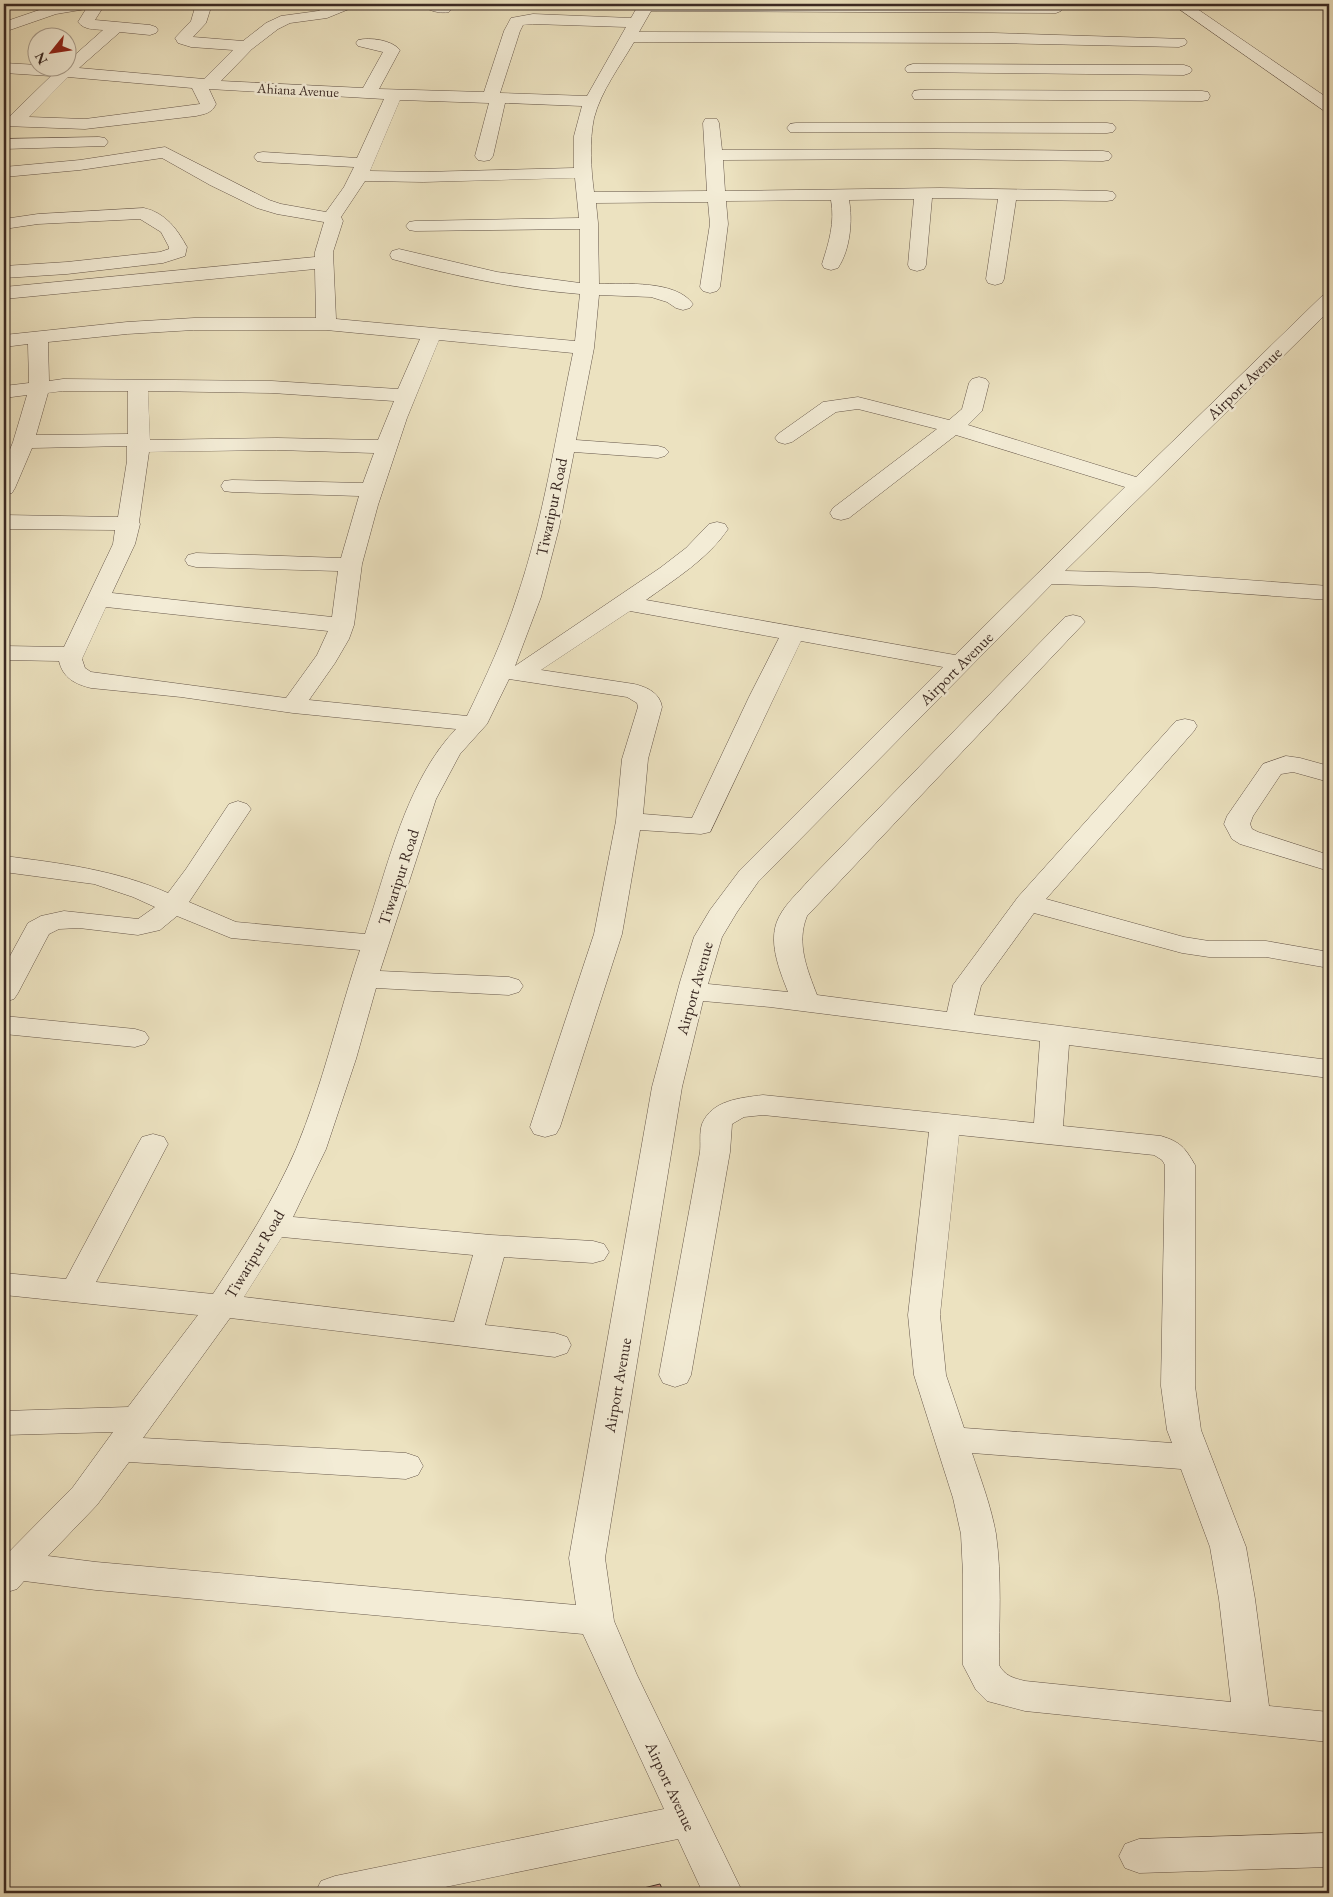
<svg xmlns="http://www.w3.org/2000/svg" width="1333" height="1897" viewBox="0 0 1333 1897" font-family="'EB Garamond',serif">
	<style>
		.building { fill: #e1a693; stroke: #3a2923 }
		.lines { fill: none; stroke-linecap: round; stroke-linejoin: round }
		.minor-casing { stroke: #66574a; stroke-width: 1 }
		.minor { fill: #f3ecd6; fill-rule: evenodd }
		.labels { text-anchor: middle; stroke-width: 5; stroke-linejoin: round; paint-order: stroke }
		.far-street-label { font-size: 14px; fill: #3a2923; stroke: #f3ecd6 }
		.street-label { font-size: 16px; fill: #3a2923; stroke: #f3ecd6 }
	</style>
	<rect width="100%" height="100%" fill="#ece2c0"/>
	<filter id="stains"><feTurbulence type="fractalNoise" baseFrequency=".004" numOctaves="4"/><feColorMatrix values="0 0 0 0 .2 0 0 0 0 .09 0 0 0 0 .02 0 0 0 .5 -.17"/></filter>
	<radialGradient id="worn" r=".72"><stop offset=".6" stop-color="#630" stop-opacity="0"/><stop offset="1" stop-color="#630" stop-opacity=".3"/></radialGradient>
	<path class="building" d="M660,1884L664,1893H623Z"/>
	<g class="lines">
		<defs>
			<g id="minor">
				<path d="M62,4H105L95,20L150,25L156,27L158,30L156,33L150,35L120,32L79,68L204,79L233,50L191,47L178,43L175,38L191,21L196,4H212L206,23L193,37L243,41L266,23L281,16L318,11L336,4H357L354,7L327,18L290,23L278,29L252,49L221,81L363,88L383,52L358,46L356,43L358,40C370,37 392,40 400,50L379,89L484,92L504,31L511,18L533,14L631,18L639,4H1058L1064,8L1061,11L1056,13L651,11L639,32L993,33L1185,39L1187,42L1185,45L1179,47L993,43L634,42C620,66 601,91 594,118C589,142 591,169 594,192L707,191L703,123L705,119H717L719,123L722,150L935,149L1103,151L1109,152L1112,156L1109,160L1103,161L935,159L723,160L725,191L940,188L1107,191L1113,192L1116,196L1113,200L1107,201L1016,200L1004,279L1002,283L995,285L988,283L986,279L998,199L932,198L926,265L924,269L917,271L910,269L908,265L914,199L849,200C853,221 850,250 838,268L831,270L824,268L822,264C829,242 835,223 831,200L726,201L728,224L720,287L717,291L710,293L703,291L700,287L710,224L708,202L596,203L598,223L599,284C625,284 676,280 693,304L690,308L683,310L676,308L667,302L651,297L599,295L594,348L576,440L658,446L665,448L669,452L665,456L658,458L574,452L559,528L541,597L515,666L660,568L686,548L709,524L717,522L725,524L728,529C708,559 675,579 646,600L955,655L1125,487L956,435L849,518L841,520L833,518L830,513L833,508L937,429L858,409L836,412L792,442L785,444L778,442L775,438L778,434L823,402L858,397L949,420L962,409L969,383L972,379L979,377L986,379L989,383L982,411L968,425L1136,477L1322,296L1329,294V311L1065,571L1150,573L1329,586V600L1150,587L1052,584L758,882L737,912L722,937L708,984L788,992C779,969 767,940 779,917C786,903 799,892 809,880L1065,617L1073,615L1081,617L1085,622L807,916C796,943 807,969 817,995L947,1012L953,985L1018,897L1176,721L1185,719L1194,721L1197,726L1194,731L1046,899L1184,937L1209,941H1266L1329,952V968L1266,957H1209L1182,953L1034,913L981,986L974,1015L1329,1060V1078L1069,1045L1063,1126L1161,1136C1181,1142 1185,1148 1195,1165V1386L1201,1430L1246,1547L1255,1599L1269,1706L1329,1712V1742L1025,1711L987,1701L976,1690L963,1665V1574L961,1534L953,1498L914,1375L908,1315L929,1132L763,1115L744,1117L732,1124L730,1152L691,1375L687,1383L675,1387L663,1383L659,1375L700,1152C701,1143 699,1133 702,1124C712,1100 740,1098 763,1095L1034,1123L1040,1041L770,1007L703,1001L682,1087L605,1558L614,1621L637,1675L743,1893H703L678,1839L416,1893H315L321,1881L335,1876L664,1809L583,1634L96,1590L24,1581L17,1589L4,1593V1557L73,1487L113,1432L4,1435V1411L128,1407L198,1315L4,1295V1273L66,1279L138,1144L142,1137L153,1134L164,1137L168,1144L96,1282L213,1294C244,1247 274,1200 296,1149C323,1084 338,1016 360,950L231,938L177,916L160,930L138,935L79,928L59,929L49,934L18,993L14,999L4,1002V967L28,923L41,916L64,911L138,919L155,907L133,897L94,884L4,872V856C60,863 116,870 168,893L186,869L229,804L238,801L247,804L251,809L189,902L236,922L365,934C388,866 406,781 456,729L293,713L181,697L91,688C75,684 63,678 59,661L4,660V646L64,647L113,544L115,530L4,529V515L118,517L127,461V446L32,448L15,488L12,493L4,494V464L13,442L27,395L4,398V386L29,383L28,344L4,347V335L127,322L194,318H316L315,269L4,299V287L315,257V252L324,222L277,214L257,208L210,185L162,158L80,170L4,177V167L80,160L165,147L269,200L281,204L326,212L344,187L354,167L263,162L257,161L254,157L257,153L263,152L357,158L384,99L209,89L216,104C212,113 205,114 196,116L85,129L4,126V116H10L51,76L4,73V63L38,65V68H68V61L103,30C94,29 84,30 78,22L86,9L56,14L4,32V22L48,7ZM533,24L626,27L587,96L500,93L520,31L523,25ZM68,77L192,88L200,104L85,119L29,117ZM400,100L489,103L475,156L478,160L484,161L490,160L493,156L505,103L582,106L574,136V168L423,172L370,171ZM575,178L579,218L415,221L409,222L406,226L409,230L415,231L580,229V283L497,272L399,249L392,251L390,255L392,259C454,276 516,289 580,294L575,341L336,319L333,252L343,221L341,217L365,181L423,182ZM194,330H326L420,339L398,389L272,381L63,379L49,381L48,342L127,334ZM439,340L573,353C556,434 544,518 517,597C504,638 486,677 467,716L309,700L335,663L349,639L354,625L362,564L378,505L407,418ZM63,391H128V434L36,435L48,393ZM148,391L272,393L394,401L378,440L277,438L150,440ZM277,450L374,453L363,483L232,480L224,481L221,486L224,491L232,492L359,496L341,558L196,553L188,555L185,560L188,565L196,567L338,571L332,617L112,593L135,544L140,524L139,522L149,452ZM106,607L328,631L317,655L286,698L91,672L85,668L82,659ZM630,611L779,638L749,697L692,818L643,814L648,759L662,707C660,693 647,687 634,684L541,670ZM801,641L943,667L740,870L710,910L694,937L680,982L652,1087L569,1558L576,1605L96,1562L48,1556L97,1505L129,1462L406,1479L418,1475L423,1466L418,1457L406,1453L143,1438L230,1318L555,1357L567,1353L571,1345L567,1337L555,1333L485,1325L504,1257L593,1263L604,1260L609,1252L604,1244L593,1241L491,1235L293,1217L326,1149L356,1059L376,988L509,995L519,992L523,986L519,980L509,977L380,971L436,799L460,754L487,724L509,679L627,697L637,703L638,707L622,759L616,821L594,934L530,1127L534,1134L545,1137L556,1134L560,1127L622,934L640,830L701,834L710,832ZM959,1135L1154,1155L1162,1160L1165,1165L1161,1386L1167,1430L1172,1443L964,1428L946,1375L940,1315ZM282,1237L473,1255L454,1322L244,1297ZM972,1453L1181,1469L1210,1547L1219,1599L1231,1702L1025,1681C1013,1678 1005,1676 999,1665C999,1622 1002,1577 996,1534C991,1506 981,1480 972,1453Z"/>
				<path d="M421,4C431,3 445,1 452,9L449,12C441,14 427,11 421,4Z"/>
				<path d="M1172,4H1190L1329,99V111L1323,110Z"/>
				<path d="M913,64L1184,65L1190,67L1192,70L1190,73L1184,75L907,72L905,69L907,66Z"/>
				<path d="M920,90L1202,91L1208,92L1210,96L1208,100L1202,101L914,99L912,95L914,91Z"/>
				<path d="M796,123H1107L1113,124L1116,128L1113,132L1107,133L790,132L787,128L790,124Z"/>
				<path d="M99,137L105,138L108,142L105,146L4,149V139Z"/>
				<path d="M144,208C166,213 177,229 187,247L185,256L163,263L67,274L4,278V266L67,262L160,252L169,249V247L161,232L140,219L38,224L4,229V219L38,214Z"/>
				<path d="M1286,756L1300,758L1329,766V782L1293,772L1281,774L1253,816L1250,824L1252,829L1258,832L1329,855V871L1240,844L1232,839L1224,824L1227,816L1263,764Z"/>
				<path d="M4,1016L135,1029L145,1032L149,1038L145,1044L135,1047L4,1034Z"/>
				<path d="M1329,1833V1867L1139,1873L1125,1868L1119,1856L1125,1844L1139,1839Z"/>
			</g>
		</defs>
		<use href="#minor" class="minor-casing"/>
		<use href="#minor" class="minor"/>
	</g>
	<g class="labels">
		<g class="far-street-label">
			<text transform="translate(298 90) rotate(3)" y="5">Ahiana Avenue</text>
		</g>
		<g class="street-label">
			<text transform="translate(1244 383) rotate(-44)" y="6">Airport Avenue</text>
			<text transform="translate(551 507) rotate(-78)" y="6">Tiwaripur Road</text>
			<text transform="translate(956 668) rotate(-45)" y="6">Airport Avenue</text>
			<text transform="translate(398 877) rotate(-72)" y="6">Tiwaripur Road</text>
			<text transform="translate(694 988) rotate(-74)" y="6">Airport Avenue</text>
			<text transform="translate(254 1254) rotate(-59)" y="6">Tiwaripur Road</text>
			<text transform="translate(617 1385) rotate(-80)" y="6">Airport Avenue</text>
			<text transform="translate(671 1786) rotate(65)" y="6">Airport Avenue</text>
		</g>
	</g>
	<rect width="1333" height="1897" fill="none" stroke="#ece2c0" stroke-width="20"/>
	<rect x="5" y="5" width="1323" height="1887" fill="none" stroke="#3a2923" stroke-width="2.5"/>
	<rect x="10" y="10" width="1313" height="1877" fill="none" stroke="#3a2923"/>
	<g transform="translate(52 52) rotate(240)"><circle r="24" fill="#f3ecd6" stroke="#a99e8e"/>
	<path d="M0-4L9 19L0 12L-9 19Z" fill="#8f2418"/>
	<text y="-8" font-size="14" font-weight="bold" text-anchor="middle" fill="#3a2923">N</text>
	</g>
	<rect width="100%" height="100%" filter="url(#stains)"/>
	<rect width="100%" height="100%" fill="url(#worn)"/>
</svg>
